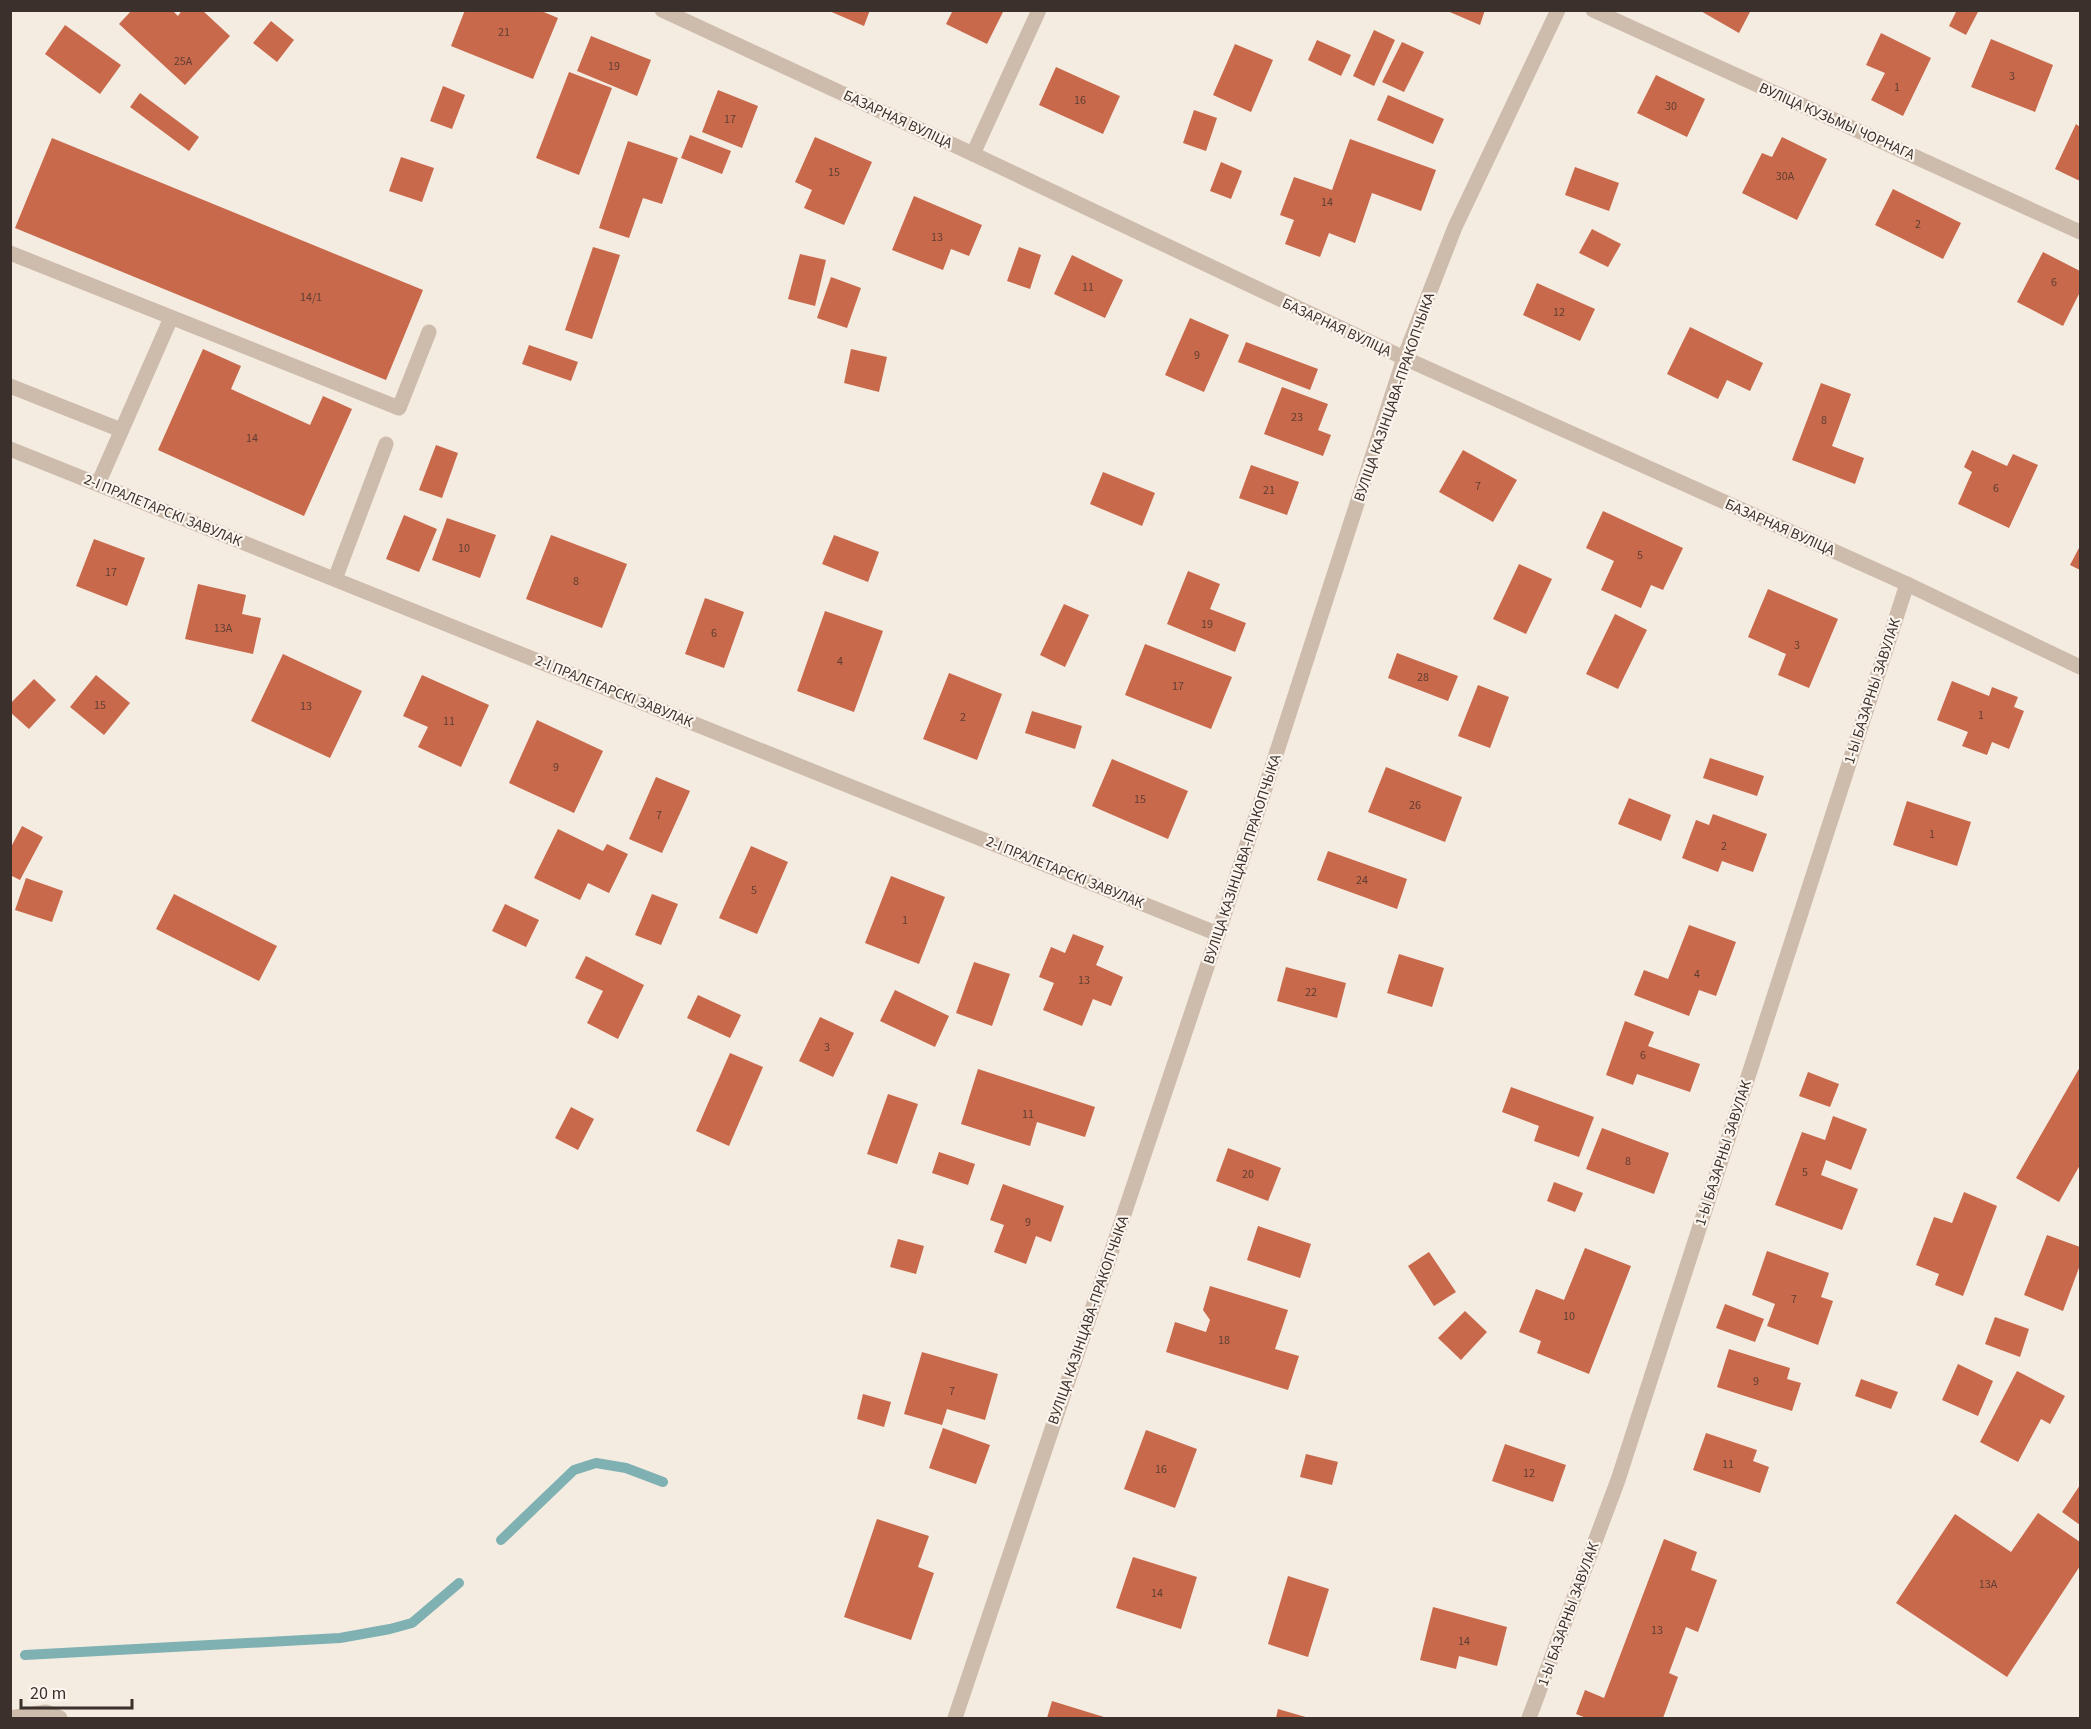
<svg xmlns="http://www.w3.org/2000/svg" width="2091" height="1729" viewBox="0 0 2091 1729" font-family="'Source Sans 3',sans-serif">
	<style>
		.lines { fill: none; stroke-linecap: round; stroke-linejoin: round }
		.stream { stroke: #7fb0b2; stroke-width: 10 }
		.building { fill: #c8694b }
		.service { stroke: #cdbbac; stroke-width: 15 }
		.minor { stroke: #cdbbac; stroke-width: 15 }
		.tertiary { stroke: #cdbbac; stroke-width: 15 }
		.labels { text-anchor: middle; stroke-width: 4.5; stroke-linejoin: round; paint-order: stroke }
		.number-label { font-size: 12px; fill: #5e3e33 }
		.street-label { font-size: 15px; fill: #3b302b; stroke: #fbf5ee }
	</style>
	<rect width="100%" height="100%" fill="#f4ebe1"/>
	<g class="lines">
		<g class="stream">
			<path d="M501,1540L574,1470L596,1463L626,1468L663,1482"/>
			<path d="M25,1655L340,1638L390,1629L412,1623L459,1583"/>
		</g>
	</g>
	<g class="building">
		<path d="M132,10H172L178,16L182,10H202L230,36L185,85L119,24Z"/>
		<path d="M465,10H539L558,18L533,79L451,46Z"/>
		<path d="M827,10H870L864,26Z"/>
		<path d="M953,10H1004L987,44L946,24Z"/>
		<path d="M1445,10H1485L1480,25Z"/>
		<path d="M1699,10H1751L1739,33Z"/>
		<path d="M1957,10H1979L1966,35L1949,26Z"/>
		<path d="M271,21L294,40L277,62L253,43Z"/>
		<path d="M65,25L121,65L100,94L45,54Z"/>
		<path d="M1374,30L1395,40L1374,86L1353,76Z"/>
		<path d="M1881,33L1931,58L1903,116L1871,100L1885,73L1866,65Z"/>
		<path d="M591,36L651,60L637,96L577,71Z"/>
		<path d="M1991,39L2053,65L2035,112L1971,87Z"/>
		<path d="M1317,40L1351,55L1341,76L1308,60Z"/>
		<path d="M1402,42L1424,52L1404,92L1382,82Z"/>
		<path d="M1235,44L1273,60L1251,112L1213,95Z"/>
		<path d="M1056,67L1120,96L1103,134L1039,105Z"/>
		<path d="M569,72L612,88L579,175L536,158Z"/>
		<path d="M1656,75L1705,99L1687,137L1637,113Z"/>
		<path d="M443,86L465,95L452,129L430,121Z"/>
		<path d="M718,90L758,106L742,148L702,132Z"/>
		<path d="M140,93L199,137L189,151L130,107Z"/>
		<path d="M1388,95L1444,119L1433,144L1377,120Z"/>
		<path d="M1194,110L1217,118L1206,151L1183,143Z"/>
		<path d="M2076,124L2080,127V181L2055,169Z"/>
		<path d="M690,135L731,151L722,174L681,158Z"/>
		<path d="M815,137L872,162L844,225L804,208L812,190L795,182Z"/>
		<path d="M1782,137L1827,159L1797,220L1742,193L1762,153L1772,157Z"/>
		<path d="M52,138L423,290L386,380L15,228Z"/>
		<path d="M1350,139L1436,170L1421,211L1372,193L1355,243L1329,233L1320,257L1285,244L1294,220L1280,215L1294,177L1332,190Z"/>
		<path d="M628,141L678,158L662,204L643,198L629,238L599,228Z"/>
		<path d="M401,157L434,168L422,202L389,191Z"/>
		<path d="M1221,162L1242,171L1231,199L1210,191Z"/>
		<path d="M1575,167L1619,183L1609,211L1565,195Z"/>
		<path d="M1893,189L1961,223L1943,259L1875,225Z"/>
		<path d="M914,196L982,225L969,256L951,249L943,270L892,250Z"/>
		<path d="M1592,229L1621,244L1608,267L1579,253Z"/>
		<path d="M593,247L620,255L592,339L565,330Z"/>
		<path d="M1019,247L1041,255L1030,289L1007,281Z"/>
		<path d="M2043,252L2080,271V292L2063,326L2017,302Z"/>
		<path d="M800,254L826,260L815,306L788,299Z"/>
		<path d="M1072,255L1123,280L1105,318L1054,294Z"/>
		<path d="M831,277L861,288L847,328L817,318Z"/>
		<path d="M1537,283L1595,309L1580,341L1523,315Z"/>
		<path d="M1190,318L1229,335L1204,392L1165,375Z"/>
		<path d="M1690,327L1763,363L1750,391L1727,380L1718,399L1667,374Z"/>
		<path d="M1246,342L1318,369L1310,390L1238,362Z"/>
		<path d="M529,345L578,362L571,381L522,364Z"/>
		<path d="M203,349L241,366L231,389L310,425L323,396L352,409L304,516L158,450Z"/>
		<path d="M851,349L887,357L879,392L844,383Z"/>
		<path d="M1821,383L1851,394L1832,446L1864,458L1855,484L1792,460Z"/>
		<path d="M1282,387L1328,404L1318,430L1331,435L1323,456L1264,434Z"/>
		<path d="M436,445L458,453L442,498L419,490Z"/>
		<path d="M1463,450L1517,480L1493,522L1439,492Z"/>
		<path d="M1972,450L2007,466L2013,454L2038,465L2009,528L1958,504L1972,472L1964,467Z"/>
		<path d="M1251,465L1299,482L1287,515L1239,498Z"/>
		<path d="M1103,472L1155,493L1142,526L1090,504Z"/>
		<path d="M1603,511L1683,548L1663,590L1651,585L1641,608L1601,590L1614,561L1586,548Z"/>
		<path d="M404,515L437,529L419,572L386,559Z"/>
		<path d="M447,518L496,535L480,578L432,560Z"/>
		<path d="M551,535L627,564L602,628L526,599Z"/>
		<path d="M834,535L879,552L868,582L822,564Z"/>
		<path d="M94,539L145,558L127,606L76,586Z"/>
		<path d="M2080,546V570L2070,565Z"/>
		<path d="M1519,564L1552,579L1526,634L1493,619Z"/>
		<path d="M1188,571L1220,584L1210,609L1246,623L1235,652L1167,624Z"/>
		<path d="M198,584L246,595L242,614L261,618L253,654L185,639Z"/>
		<path d="M1768,589L1838,619L1809,688L1778,675L1786,654L1748,637Z"/>
		<path d="M705,598L744,612L724,668L685,654Z"/>
		<path d="M1064,604L1089,615L1065,667L1040,655Z"/>
		<path d="M825,611L883,631L854,712L797,691Z"/>
		<path d="M1615,614L1647,630L1618,689L1586,674Z"/>
		<path d="M1145,644L1232,677L1211,729L1125,695Z"/>
		<path d="M1397,653L1458,676L1448,701L1388,678Z"/>
		<path d="M283,654L362,691L330,758L251,721Z"/>
		<path d="M949,673L1002,694L977,760L923,739Z"/>
		<path d="M96,675L130,703L104,735L70,707Z"/>
		<path d="M422,675L489,705L461,767L418,747L428,727L403,716Z"/>
		<path d="M34,679L56,700L29,729L10,712V704Z"/>
		<path d="M1952,681L1989,696L1992,687L2018,697L2014,707L2024,711L2009,749L1992,742L1987,755L1962,746L1968,732L1937,720Z"/>
		<path d="M1478,685L1509,697L1490,748L1458,736Z"/>
		<path d="M1032,711L1082,726L1075,749L1025,733Z"/>
		<path d="M537,720L603,751L574,813L509,783Z"/>
		<path d="M1710,758L1764,776L1757,796L1703,778Z"/>
		<path d="M1112,759L1188,791L1168,839L1092,806Z"/>
		<path d="M1386,767L1462,797L1445,842L1368,812Z"/>
		<path d="M656,777L690,791L662,853L629,839Z"/>
		<path d="M1629,798L1671,815L1661,841L1618,824Z"/>
		<path d="M1907,801L1971,822L1957,866L1893,845Z"/>
		<path d="M1713,814L1767,834L1753,872L1722,861L1718,872L1682,858L1696,820L1709,825Z"/>
		<path d="M22,826L43,837L20,880L10,875V849Z"/>
		<path d="M558,829L603,851L607,844L628,854L609,893L588,883L580,900L534,878Z"/>
		<path d="M751,846L788,862L757,934L719,918Z"/>
		<path d="M1328,851L1407,879L1397,909L1317,880Z"/>
		<path d="M891,876L945,897L919,964L865,943Z"/>
		<path d="M26,878L63,891L52,922L15,910Z"/>
		<path d="M174,894L277,946L259,981L156,929Z"/>
		<path d="M652,894L678,904L661,945L635,935Z"/>
		<path d="M505,904L539,920L526,947L492,931Z"/>
		<path d="M1689,925L1736,942L1716,996L1699,990L1689,1016L1634,995L1644,970L1668,979Z"/>
		<path d="M1073,934L1104,946L1096,965L1123,977L1111,1006L1093,999L1082,1026L1043,1010L1054,983L1039,977L1051,947L1065,953Z"/>
		<path d="M1399,954L1444,968L1432,1007L1387,993Z"/>
		<path d="M586,956L644,985L618,1039L587,1023L603,991L575,978Z"/>
		<path d="M974,962L1010,974L992,1026L956,1013Z"/>
		<path d="M1286,967L1346,983L1337,1018L1277,1001Z"/>
		<path d="M895,990L949,1016L935,1047L880,1021Z"/>
		<path d="M698,995L741,1015L730,1038L687,1018Z"/>
		<path d="M820,1017L854,1033L833,1077L799,1061Z"/>
		<path d="M1625,1021L1654,1032L1648,1046L1700,1064L1690,1092L1637,1074L1633,1085L1606,1075Z"/>
		<path d="M730,1053L763,1067L729,1146L696,1131Z"/>
		<path d="M2080,1067V1165L2059,1202L2016,1178Z"/>
		<path d="M978,1069L1095,1107L1085,1137L1037,1122L1030,1146L961,1124Z"/>
		<path d="M1808,1072L1839,1084L1830,1107L1799,1096Z"/>
		<path d="M1511,1087L1594,1117L1579,1157L1534,1141L1539,1126L1502,1112Z"/>
		<path d="M888,1094L918,1104L897,1164L867,1154Z"/>
		<path d="M571,1107L594,1119L578,1150L555,1138Z"/>
		<path d="M1833,1116L1867,1129L1851,1170L1826,1160L1821,1175L1858,1189L1842,1230L1775,1205L1802,1132L1825,1140Z"/>
		<path d="M1602,1128L1669,1153L1654,1194L1586,1169Z"/>
		<path d="M1228,1148L1281,1168L1268,1201L1216,1181Z"/>
		<path d="M939,1152L975,1164L968,1185L932,1173Z"/>
		<path d="M1554,1182L1583,1193L1575,1212L1547,1201Z"/>
		<path d="M1003,1184L1064,1206L1051,1242L1036,1236L1026,1264L994,1252L1004,1225L990,1220Z"/>
		<path d="M1964,1192L1997,1206L1963,1296L1935,1285L1939,1274L1916,1265L1934,1217L1952,1223Z"/>
		<path d="M1258,1226L1311,1244L1300,1278L1247,1260Z"/>
		<path d="M2047,1235L2080,1247V1265L2063,1311L2024,1295Z"/>
		<path d="M898,1239L924,1246L916,1274L890,1267Z"/>
		<path d="M1585,1248L1631,1266L1589,1374L1537,1353L1541,1341L1519,1332L1536,1289L1564,1300Z"/>
		<path d="M1767,1251L1829,1273L1821,1297L1833,1301L1818,1345L1767,1326L1775,1304L1752,1295Z"/>
		<path d="M1429,1252L1456,1292L1434,1306L1408,1266Z"/>
		<path d="M1210,1286L1288,1310L1275,1349L1299,1356L1288,1390L1166,1352L1175,1322L1206,1332L1210,1320L1203,1310Z"/>
		<path d="M1725,1304L1764,1319L1755,1342L1716,1328Z"/>
		<path d="M1465,1311L1487,1332L1461,1360L1438,1338Z"/>
		<path d="M1995,1317L2029,1329L2020,1357L1985,1344Z"/>
		<path d="M1729,1349L1790,1368L1787,1379L1801,1383L1792,1411L1717,1387Z"/>
		<path d="M922,1352L998,1374L985,1420L947,1409L942,1425L904,1414Z"/>
		<path d="M1958,1364L1993,1381L1978,1416L1942,1400Z"/>
		<path d="M2017,1371L2065,1396L2050,1424L2041,1419L2018,1462L1980,1442Z"/>
		<path d="M1861,1379L1898,1392L1891,1409L1855,1396Z"/>
		<path d="M863,1394L891,1402L884,1427L857,1419Z"/>
		<path d="M943,1428L990,1445L976,1484L929,1468Z"/>
		<path d="M1146,1430L1197,1449L1175,1508L1124,1489Z"/>
		<path d="M1706,1433L1757,1450L1753,1461L1769,1467L1760,1493L1693,1470Z"/>
		<path d="M1505,1444L1566,1465L1553,1502L1492,1481Z"/>
		<path d="M1306,1454L1338,1462L1332,1485L1300,1477Z"/>
		<path d="M2080,1485V1525L2062,1512Z"/>
		<path d="M2038,1513L2080,1542V1566L2007,1677L1896,1603L1955,1514L2011,1552Z"/>
		<path d="M877,1519L929,1536L918,1567L934,1573L911,1640L844,1617Z"/>
		<path d="M1664,1539L1697,1552L1691,1570L1717,1580L1698,1632L1686,1627L1669,1673L1678,1677L1663,1718H1586L1576,1714L1585,1690L1604,1698Z"/>
		<path d="M1133,1557L1197,1577L1181,1629L1116,1608Z"/>
		<path d="M1288,1576L1329,1589L1308,1657L1268,1644Z"/>
		<path d="M1433,1607L1507,1627L1497,1666L1459,1656L1456,1669L1420,1660Z"/>
		<path d="M1052,1701L1104,1717L1103,1718H1047Z"/>
		<path d="M1278,1709L1309,1718H1276Z"/>
	</g>
	<g class="lines">
		<g class="service">
			<path d="M10,253L399,408L429,332"/>
			<path d="M10,386L121,430"/>
			<path d="M98,484L171,318"/>
			<path d="M335,579L386,444"/>
			<path d="M10,1718L46,1712L60,1718"/>
		</g>
		<g class="minor">
			<path d="M662,10L973,154L1404,358L1907,584L2080,667"/>
			<path d="M1593,10L2080,232"/>
			<path d="M973,154L1039,10"/>
			<path d="M10,449L1218,934"/>
			<path d="M1529,1718L1618,1480L1907,584"/>
		</g>
		<path class="tertiary" d="M955,1718L1218,934L1404,358L1455,227L1558,10"/>
	</g>
	<g class="labels">
		<g class="number-label">
			<text x="504" y="36">21</text>
			<text x="183" y="65">25А</text>
			<text x="614" y="70">19</text>
			<text x="2012" y="80">3</text>
			<text x="1897" y="91">1</text>
			<text x="1080" y="104">16</text>
			<text x="1671" y="110">30</text>
			<text x="730" y="123">17</text>
			<text x="834" y="176">15</text>
			<text x="1785" y="180">30А</text>
			<text x="1327" y="206">14</text>
			<text x="1918" y="228">2</text>
			<text x="937" y="241">13</text>
			<text x="2054" y="286">6</text>
			<text x="1088" y="291">11</text>
			<text x="311" y="301">14/1</text>
			<text x="1559" y="316">12</text>
			<text x="1197" y="359">9</text>
			<text x="1297" y="421">23</text>
			<text x="1824" y="424">8</text>
			<text x="252" y="442">14</text>
			<text x="1478" y="490">7</text>
			<text x="1996" y="492">6</text>
			<text x="1269" y="494">21</text>
			<text x="464" y="552">10</text>
			<text x="1640" y="559">5</text>
			<text x="111" y="576">17</text>
			<text x="576" y="585">8</text>
			<text x="1207" y="628">19</text>
			<text x="223" y="632">13А</text>
			<text x="714" y="637">6</text>
			<text x="1797" y="649">3</text>
			<text x="840" y="665">4</text>
			<text x="1423" y="681">28</text>
			<text x="1178" y="690">17</text>
			<text x="100" y="709">15</text>
			<text x="306" y="710">13</text>
			<text x="1981" y="719">1</text>
			<text x="963" y="721">2</text>
			<text x="449" y="725">11</text>
			<text x="556" y="771">9</text>
			<text x="1140" y="803">15</text>
			<text x="1415" y="809">26</text>
			<text x="659" y="819">7</text>
			<text x="1932" y="838">1</text>
			<text x="1724" y="850">2</text>
			<text x="1362" y="884">24</text>
			<text x="754" y="894">5</text>
			<text x="905" y="924">1</text>
			<text x="1697" y="978">4</text>
			<text x="1084" y="984">13</text>
			<text x="1311" y="996">22</text>
			<text x="827" y="1051">3</text>
			<text x="1643" y="1059">6</text>
			<text x="1028" y="1118">11</text>
			<text x="1628" y="1165">8</text>
			<text x="1805" y="1176">5</text>
			<text x="1248" y="1178">20</text>
			<text x="1028" y="1226">9</text>
			<text x="1794" y="1303">7</text>
			<text x="1569" y="1320">10</text>
			<text x="1224" y="1344">18</text>
			<text x="1756" y="1385">9</text>
			<text x="952" y="1395">7</text>
			<text x="1728" y="1468">11</text>
			<text x="1161" y="1473">16</text>
			<text x="1529" y="1477">12</text>
			<text x="1988" y="1588">13А</text>
			<text x="1157" y="1597">14</text>
			<text x="1657" y="1634">13</text>
			<text x="1464" y="1645">14</text>
		</g>
		<g class="street-label">
			<text transform="translate(898 119) rotate(25)" y="5">БАЗАРНАЯ ВУЛІЦА</text>
			<text transform="translate(1837 121) rotate(24)" y="5">ВУЛІЦА КУЗЬМЫ ЧОРНАГА</text>
			<text transform="translate(1337 327) rotate(25)" y="5">БАЗАРНАЯ ВУЛІЦА</text>
			<text transform="translate(1394 397) rotate(-71)" y="5">ВУЛІЦА КАЗІНЦАВА-ПРАКОПЧЫКА</text>
			<text transform="translate(163 510) rotate(22)" y="5">2-І ПРАЛЕТАРСКІ ЗАВУЛАК</text>
			<text transform="translate(1780 527) rotate(24)" y="5">БАЗАРНАЯ ВУЛІЦА</text>
			<text transform="translate(614 691) rotate(22)" y="5">2-І ПРАЛЕТАРСКІ ЗАВУЛАК</text>
			<text transform="translate(1872 691) rotate(-72)" y="5">1-Ы БАЗАРНЫ ЗАВУЛАК</text>
			<text transform="translate(1242 859) rotate(-72)" y="5">ВУЛІЦА КАЗІНЦАВА-ПРАКОПЧЫКА</text>
			<text transform="translate(1065 872) rotate(22)" y="5">2-І ПРАЛЕТАРСКІ ЗАВУЛАК</text>
			<text transform="translate(1723 1153) rotate(-72)" y="5">1-Ы БАЗАРНЫ ЗАВУЛАК</text>
			<text transform="translate(1088 1320) rotate(-71)" y="5">ВУЛІЦА КАЗІНЦАВА-ПРАКОПЧЫКА</text>
			<text transform="translate(1568 1614) rotate(-70)" y="5">1-Ы БАЗАРНЫ ЗАВУЛАК</text>
		</g>
	</g>
	<rect width="2091" height="1729" fill="none" stroke="#3b302b" stroke-width="24"/>
	<path d="M21 1699v9h111v-9" fill="none" stroke="#3b302b" stroke-width="3"/>
	<text x="30" y="1699" font-size="18" fill="#3b302b" stroke="#fbf5ee" stroke-width="4.5" paint-order="stroke">20 m</text>
</svg>
